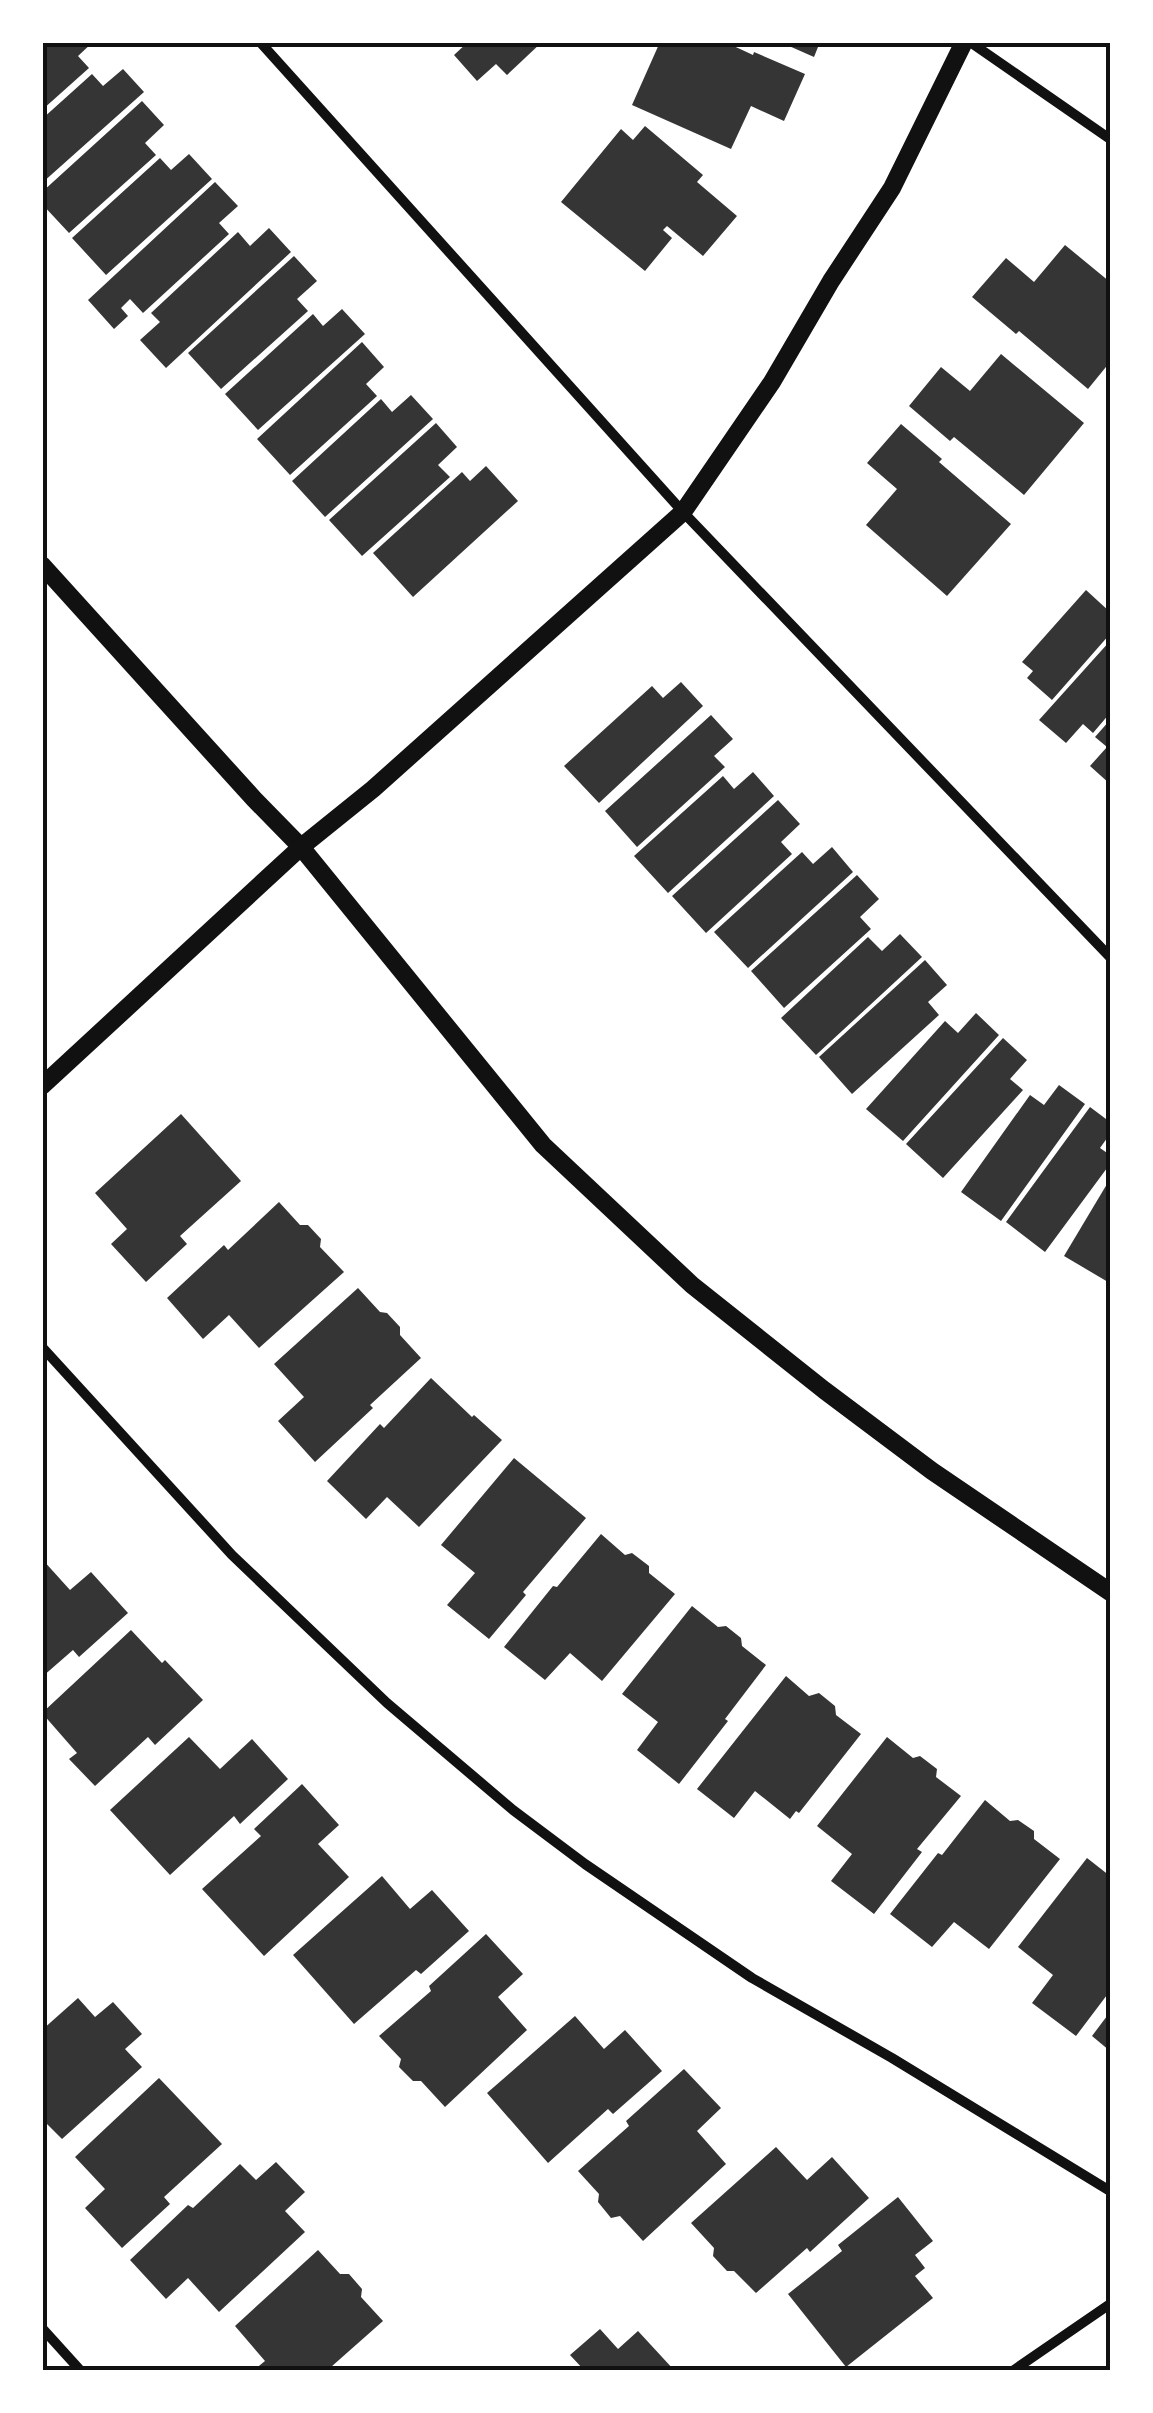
<svg xmlns="http://www.w3.org/2000/svg" width="1153" height="2413" viewBox="0 0 1153 2413" font-family="Lato,sans-serif">
	<style>
		.building { fill: #353535 }
		.lines { fill: none; stroke-linecap: round; stroke-linejoin: round }
		.minor { stroke: #111; stroke-width: 10 }
		.tertiary { stroke: #111; stroke-width: 18 }
		.neatline { fill: none; stroke: #111; stroke-width: 4 }
	</style>
	<rect width="100%" height="100%" fill="#fff"/>
	<g class="building">
		<path d="M46,42H93L78,56L89,68L42,110V45Z"/>
		<path d="M468,42H542L507,75L496,64L477,81L454,55Z"/>
		<path d="M660,42H725L753,55L754,52L805,74L784,121L751,106L731,149L632,105Z"/>
		<path d="M780,42H820L814,57Z"/>
		<path d="M123,69L144,92L42,183V119L92,74L103,86Z"/>
		<path d="M142,101L164,125L145,143L156,155L69,233L42,204V192Z"/>
		<path d="M645,126L703,175L697,182L737,216L703,256L667,226L663,230L672,238L645,271L561,202L621,129L633,140Z"/>
		<path d="M189,154L212,179L106,275L72,238L160,158L171,170Z"/>
		<path d="M215,182L238,206L219,223L229,234L143,313L130,299L121,308L128,316L114,329L88,300Z"/>
		<path d="M269,228L291,252L166,368L140,340L160,322L151,313L238,232L250,246Z"/>
		<path d="M1065,245L1110,282V362L1088,389L1019,331L1016,334L972,297L1006,258L1034,282Z"/>
		<path d="M294,256L317,281L297,299L308,311L221,389L188,353Z"/>
		<path d="M342,309L365,334L258,430L225,394L313,314L323,326Z"/>
		<path d="M362,342L384,367L366,384L377,396L290,475L257,439Z"/>
		<path d="M1001,354L1084,423L1024,495L954,437L950,441L909,406L941,367L970,391Z"/>
		<path d="M411,395L433,419L325,517L292,481L381,399L392,412Z"/>
		<path d="M436,423L457,447L438,465L450,477L362,556L329,520Z"/>
		<path d="M901,424L942,459L939,462L1011,524L947,596L866,525L897,489L867,463Z"/>
		<path d="M486,466L518,501L413,597L373,553L462,472L470,481Z"/>
		<path d="M1086,590L1110,612V634L1052,700L1027,678L1033,671L1022,662Z"/>
		<path d="M1110,641V713L1093,733L1083,724L1066,743L1039,720Z"/>
		<path d="M681,682L703,706L599,803L564,766L652,686L663,698Z"/>
		<path d="M711,715L733,739L714,756L725,767L637,847L605,811Z"/>
		<path d="M1110,720V784L1090,766L1107,747L1095,737Z"/>
		<path d="M753,772L774,796L668,893L634,856L723,776L734,789Z"/>
		<path d="M778,800L800,824L781,842L792,854L706,933L672,896Z"/>
		<path d="M832,847L853,872L748,968L714,932L802,852L813,864Z"/>
		<path d="M857,875L879,899L860,917L871,929L784,1008L751,971Z"/>
		<path d="M900,934L922,957L816,1055L781,1018L868,937L882,951Z"/>
		<path d="M925,960L947,985L928,1002L939,1015L852,1094L819,1057Z"/>
		<path d="M976,1013L999,1035L903,1141L866,1109L945,1021L958,1033Z"/>
		<path d="M1003,1038L1027,1060L1010,1079L1023,1090L943,1178L906,1144Z"/>
		<path d="M1059,1085L1085,1104L1001,1221L961,1192L1030,1095L1044,1105Z"/>
		<path d="M1090,1107L1110,1122V1134L1100,1148L1110,1155V1164L1045,1252L1006,1222Z"/>
		<path d="M181,1114L241,1181L180,1236L187,1244L146,1282L111,1244L127,1229L95,1193Z"/>
		<path d="M1110,1179V1277L1108,1282L1064,1256Z"/>
		<path d="M279,1202L300,1225H308L321,1239L320,1247L344,1272L259,1348L229,1315L203,1339L167,1298L224,1245L228,1250Z"/>
		<path d="M358,1288L380,1312L387,1313L400,1327V1335L421,1358L370,1405L373,1408L315,1462L278,1421L304,1397L274,1364Z"/>
		<path d="M431,1378L472,1417L474,1415L502,1440L419,1527L387,1497L366,1519L327,1481L380,1424L384,1428Z"/>
		<path d="M514,1458L586,1518L523,1592L526,1595L489,1639L447,1605L475,1573L441,1545Z"/>
		<path d="M601,1534L625,1555L632,1553L649,1566V1573L675,1594L602,1681L570,1653L545,1680L504,1647L553,1586L557,1587Z"/>
		<path d="M42,1559L70,1590L91,1572L128,1613L79,1657L73,1650L42,1677Z"/>
		<path d="M692,1606L718,1627L726,1626L741,1638L742,1646L766,1665L725,1719L728,1721L679,1784L637,1750L658,1722L622,1694Z"/>
		<path d="M131,1630L162,1663L165,1660L203,1700L155,1745L148,1737L95,1786L69,1759L77,1753L42,1713Z"/>
		<path d="M786,1676L809,1696L819,1693L835,1706L836,1715L861,1734L799,1813L796,1811L790,1819L755,1791L734,1818L697,1789Z"/>
		<path d="M189,1737L220,1769L252,1739L288,1779L240,1824L234,1816L170,1875L110,1810Z"/>
		<path d="M887,1737L913,1758L920,1756L937,1769L936,1777L961,1796L917,1849L922,1852L874,1914L831,1881L852,1854L817,1826Z"/>
		<path d="M302,1784L339,1825L318,1844L349,1877L264,1956L202,1889L261,1836L254,1829Z"/>
		<path d="M985,1800L1010,1821L1018,1820L1034,1831V1839L1060,1859L989,1949L954,1922L932,1947L890,1914L938,1853L942,1855Z"/>
		<path d="M1087,1858L1110,1876V1991L1076,2036L1032,2003L1053,1975L1018,1947Z"/>
		<path d="M382,1876L410,1909L432,1890L469,1931L421,1974L416,1970L354,2024L293,1955Z"/>
		<path d="M486,1934L523,1974L498,1997L527,2030L445,2107L421,2081H413L399,2067L401,2059L379,2036L431,1991L429,1986Z"/>
		<path d="M78,1998L95,2017L113,2002L142,2034L125,2049L142,2067L62,2139L42,2119V2030Z"/>
		<path d="M1110,2012V2051L1092,2036Z"/>
		<path d="M575,2016L604,2049L625,2030L662,2071L613,2114L608,2109L548,2163L487,2093Z"/>
		<path d="M684,2069L721,2108L697,2131L726,2164L643,2241L620,2216L611,2218L598,2202L599,2194L578,2171L629,2126L626,2121Z"/>
		<path d="M159,2078L222,2144L164,2197L170,2204L122,2248L85,2208L105,2189L75,2157Z"/>
		<path d="M776,2147L807,2180L832,2157L869,2198L810,2252L807,2248L756,2293L734,2271H727L713,2256L714,2248L691,2223Z"/>
		<path d="M276,2162L305,2192L285,2211L305,2232L219,2312L188,2278L166,2299L130,2260L188,2205L193,2208L240,2164L256,2180Z"/>
		<path d="M898,2197L933,2241L915,2255L925,2268L915,2276L933,2298L846,2367L788,2294L842,2251L838,2245Z"/>
		<path d="M318,2250L340,2274H349L362,2289L361,2297L383,2321L331,2367L334,2370H254L265,2361L235,2326Z"/>
		<path d="M600,2329L618,2349L638,2331L674,2370H584L570,2355Z"/>
	</g>
	<g class="lines">
		<g class="minor">
			<path d="M260,42L683,512L1110,957"/>
			<path d="M970,42L1110,139"/>
			<path d="M42,1347L232,1555L387,1703L513,1810L585,1864L752,1978L892,2058L1110,2191"/>
			<path d="M42,2328L80,2370"/>
			<path d="M1014,2370L1110,2304"/>
		</g>
		<g class="tertiary">
			<path d="M42,565L254,799L301,847L543,1145L692,1285L824,1390L932,1471L1110,1592"/>
			<path d="M42,1086L301,847L373,789L683,512L772,382L831,281L892,188L964,42"/>
		</g>
	</g>
	<rect width="1153" height="2413" fill="none" stroke="#ffffff" stroke-width="90"/>
	<rect x="45" y="45" width="1063" height="2323" class="neatline"/>
</svg>
